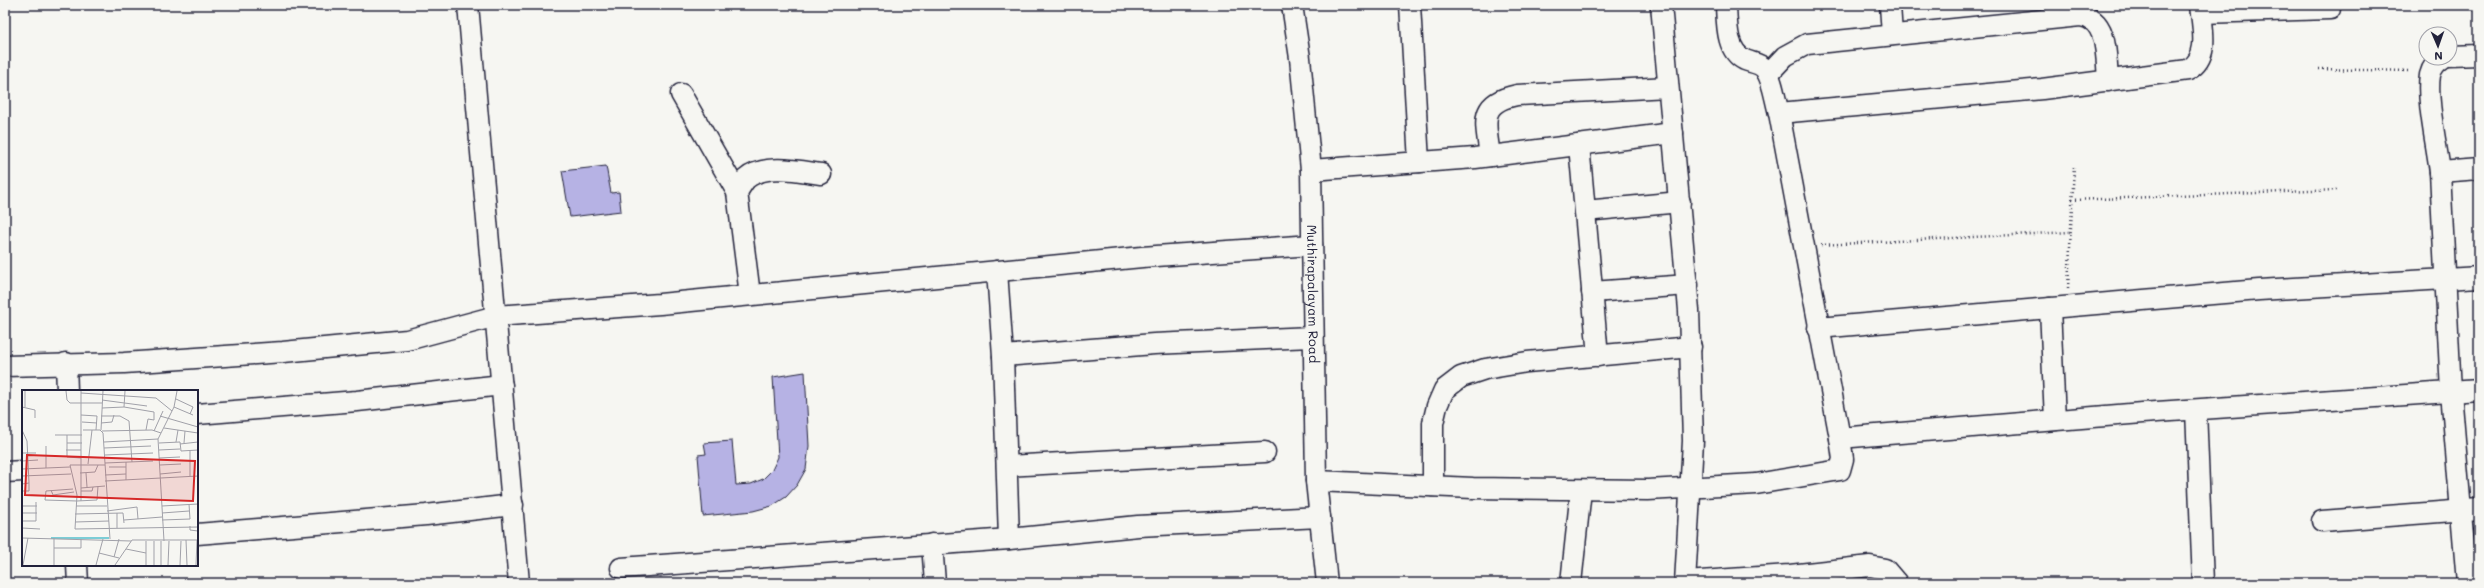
<svg xmlns="http://www.w3.org/2000/svg" width="2484" height="588" viewBox="0 0 2484 588" font-family="Mali,sans-serif">
	<style>
		.building { fill: #b6b2e4; stroke: #22223b }
		.lines { fill: none; stroke-linecap: round; stroke-linejoin: round }
		.minor-casing { stroke: #22223b; stroke-width: 23 }
		.path { stroke: #22223b; stroke-width: 2.5; stroke-dasharray: 1 3; stroke-linecap: butt }
		.minor { stroke: #f6f6f2; stroke-width: 20 }
		.labels { text-anchor: middle; stroke-width: 3; stroke-linejoin: round; paint-order: stroke }
		.street-label { font-size: 13px; fill: #22223b; stroke: #f6f6f2 }
		.inset-river { fill: none; stroke: #7ccdd6; stroke-width: 2 }
		.inset-road { fill: none; stroke: #a1a1a9; stroke-width: 1 }
		.view { fill: #d62828; fill-opacity: 0.15; stroke: #d62828; stroke-width: 2 }
		.inset-edge { fill: none; stroke: #22223b; stroke-width: 2 }
	</style>
	<rect width="100%" height="100%" fill="#f6f6f2"/>
	<filter id="ink" filterUnits="userSpaceOnUse"><feTurbulence type="fractalNoise" baseFrequency=".025" numOctaves="2"/><feDisplacementMap in="SourceGraphic" scale="8" xChannelSelector="R" yChannelSelector="G"/><feConvolveMatrix kernelMatrix="1 2 1 2 8 2 1 2 1" color-interpolation-filters="sRGB"/></filter>
	<g filter="url(#ink)">
		<g class="building">
			<path d="M606,166L611,193L619,192L621,211L570,217L562,171Z"/>
			<path d="M805,372L809,446L806,469L797,485L786,497L772,506L753,511L703,516L698,455L706,454L704,443L732,441L736,485L751,484L763,479L772,470L778,457L773,377Z"/>
		</g>
		<g class="lines">
			<defs>
				<g id="minor">
					<path d="M468,5L519,583"/>
					<path id="s1" d="M1292,5L1300,58L1311,170L1316,481L1327,583"/>
					<path d="M1410,5L1419,162"/>
					<path d="M1661,5L1689,310L1693,441L1685,583"/>
					<path d="M1890,5L1892,35"/>
					<path d="M2201,13L2330,9"/>
					<path d="M2450,56L2479,55"/>
					<path d="M1768,74L1785,56L1807,44L2080,16C2109,18 2106,59 2108,81"/>
					<path d="M681,94L737,192L750,295"/>
					<path d="M1779,113L2042,89L2188,70C2211,57 2202,27 2200,5"/>
					<path d="M1579,145L1598,356"/>
					<path d="M1490,156C1486,123 1477,103 1517,95L1668,87"/>
					<path d="M1311,170L1475,158L1673,133"/>
					<path d="M2440,172C2437,146 2426,99 2430,75C2432,67 2436,62 2443,58"/>
					<path d="M737,192C740,188 743,182 746,179C764,163 800,171 821,174"/>
					<path d="M1585,211L1680,202"/>
					<path d="M997,271L1003,356L1009,539"/>
					<path d="M1592,292L1688,285"/>
					<path d="M2050,308L2055,420"/>
					<path d="M1818,328L2259,290L2479,277"/>
					<path d="M1003,356L1154,344L1312,337"/>
					<path d="M66,363L67,391"/>
					<path d="M5,366L124,363L283,352L407,340L496,316L660,304L1142,257L1312,245"/>
					<path d="M2196,410L2203,583"/>
					<path d="M197,414L357,401L502,385"/>
					<path d="M1840,438L2142,413L2479,390"/>
					<path d="M1007,466L1265,452"/>
					<path d="M5,472L23,471"/>
					<path d="M1316,481L1473,488L1648,490L1756,484L1840,470L1843,459L1840,438L1779,113C1775,100 1773,80 1765,69C1760,63 1752,63 1745,60C1726,51 1727,24 1726,5"/>
					<path d="M1433,486V423L1437,406L1444,390L1461,377L1485,369L1527,362L1691,347"/>
					<path d="M2322,521L2479,509"/>
					<path d="M197,534L426,515L513,505"/>
					<path d="M932,544L935,583"/>
					<path d="M77,565L78,583"/>
					<path d="M621,568L1009,539L1138,526L1320,517"/>
					<path d="M1685,582L1790,575L1870,566L1885,569L1897,583"/>
					<path d="M1571,583L1581,490"/>
					<path d="M2467,583L2451,392L2440,172L2479,169"/>
				</g>
			</defs>
			<use href="#minor" class="minor-casing"/>
			<g class="path">
				<path d="M2319,69L2409,71"/>
				<path d="M2072,200L2337,190"/>
				<path d="M1821,245L2070,232"/>
				<path d="M2068,288L2074,166"/>
			</g>
			<use href="#minor" class="minor"/>
		</g>
	</g>
	<g class="labels">
		<g class="street-label">
			<text dy="5" stroke="none"><textPath href="#s1" startOffset="290">Muthirapalayam Road</textPath></text>
		</g>
	</g>
	<g transform="translate(22 390)">
		<rect width="176" height="176" fill="#f6f6f2"/>
		<path class="inset-river" d="M29,148H87"/>
		<path class="inset-road" d="M44,1L45,10L48,13H80M59,3L134,8L150,21M154,9L171,17L168,24M80,10L125,16M0,17L13,20V28M3,17V1M102,17L103,1M152,17L171,25M80,18L102,17L132,22V30L126,29L124,40M59,25L75,26L74,40M79,26H98L107,31L110,72M138,26L176,37M60,32L75,33M79,33L90,32L92,25M142,38L176,43M0,40L5,51L7,93L0,94M61,40H78L81,43L88,149M79,40L81,1M80,41L130,40L139,43M132,41L141,21M33,45H60M45,45V67L59,68M82,52L136,49M154,52L156,40M45,53H60M137,53L158,52L159,61L176,60M162,53L163,41M158,54L176,52M82,58L129,56M44,60H59M137,60L158,59M0,63H14M83,65L131,63M137,68L158,67M0,71L16,70M104,72V90M83,73L131,71M66,74L70,40M83,75H48L55,105L53,139L176,137M138,75L159,74M87,77H104M24,78V56M0,79L48,77M58,83L73,82L76,75M64,83L65,97M138,84L159,82M83,85L104,84M0,86L49,84M168,86V61M83,91L176,86M59,98L83,96M51,99L24,101L23,110L55,111M29,100L31,105L52,102M0,101H7V93M59,101H70L71,97M55,111L75,110L76,96M59,111V1M0,116H15M54,116H85M140,116L176,114M85,121L115,117L116,129M0,123H15M95,123V138M140,123L167,121M53,124L101,123L102,133M102,130L140,127M140,130L168,129L167,114M0,131H14V112M53,132L87,131M168,136V140L176,141M0,138L18,139M0,148L109,151M164,150L165,175M142,151L136,49L152,17L155,1M32,158H59V149M104,159L124,163M77,163L97,168M92,167L97,149M1,175L6,148M32,175V148M74,175L81,149M93,175L110,150H176M124,175V151M132,175V151M139,175V151M146,175L147,151M158,175L159,151M174,175L175,150"/>
		<path class="view" d="M5,65L173,71L171,111L3,105Z"/>
		<rect width="176" height="176" class="inset-edge"/>
	</g>
	<rect width="2484" height="588" fill="none" stroke="#f6f6f2" stroke-width="20"/>
	<rect x="10" y="10" width="2464" height="568" fill="none" stroke="#22223b" stroke-width="1.5" filter="url(#ink)"/>
	<g transform="translate(2438 46) rotate(178)"><circle r="19" fill="#f6f6f2" stroke="#a1a1a9"/>
	<path d="M0-3L7 15L0 10L-7 15Z" fill="#22223b"/>
	<text y="-6" font-size="11" font-weight="bold" text-anchor="middle" fill="#22223b">N</text>
	</g>
</svg>
